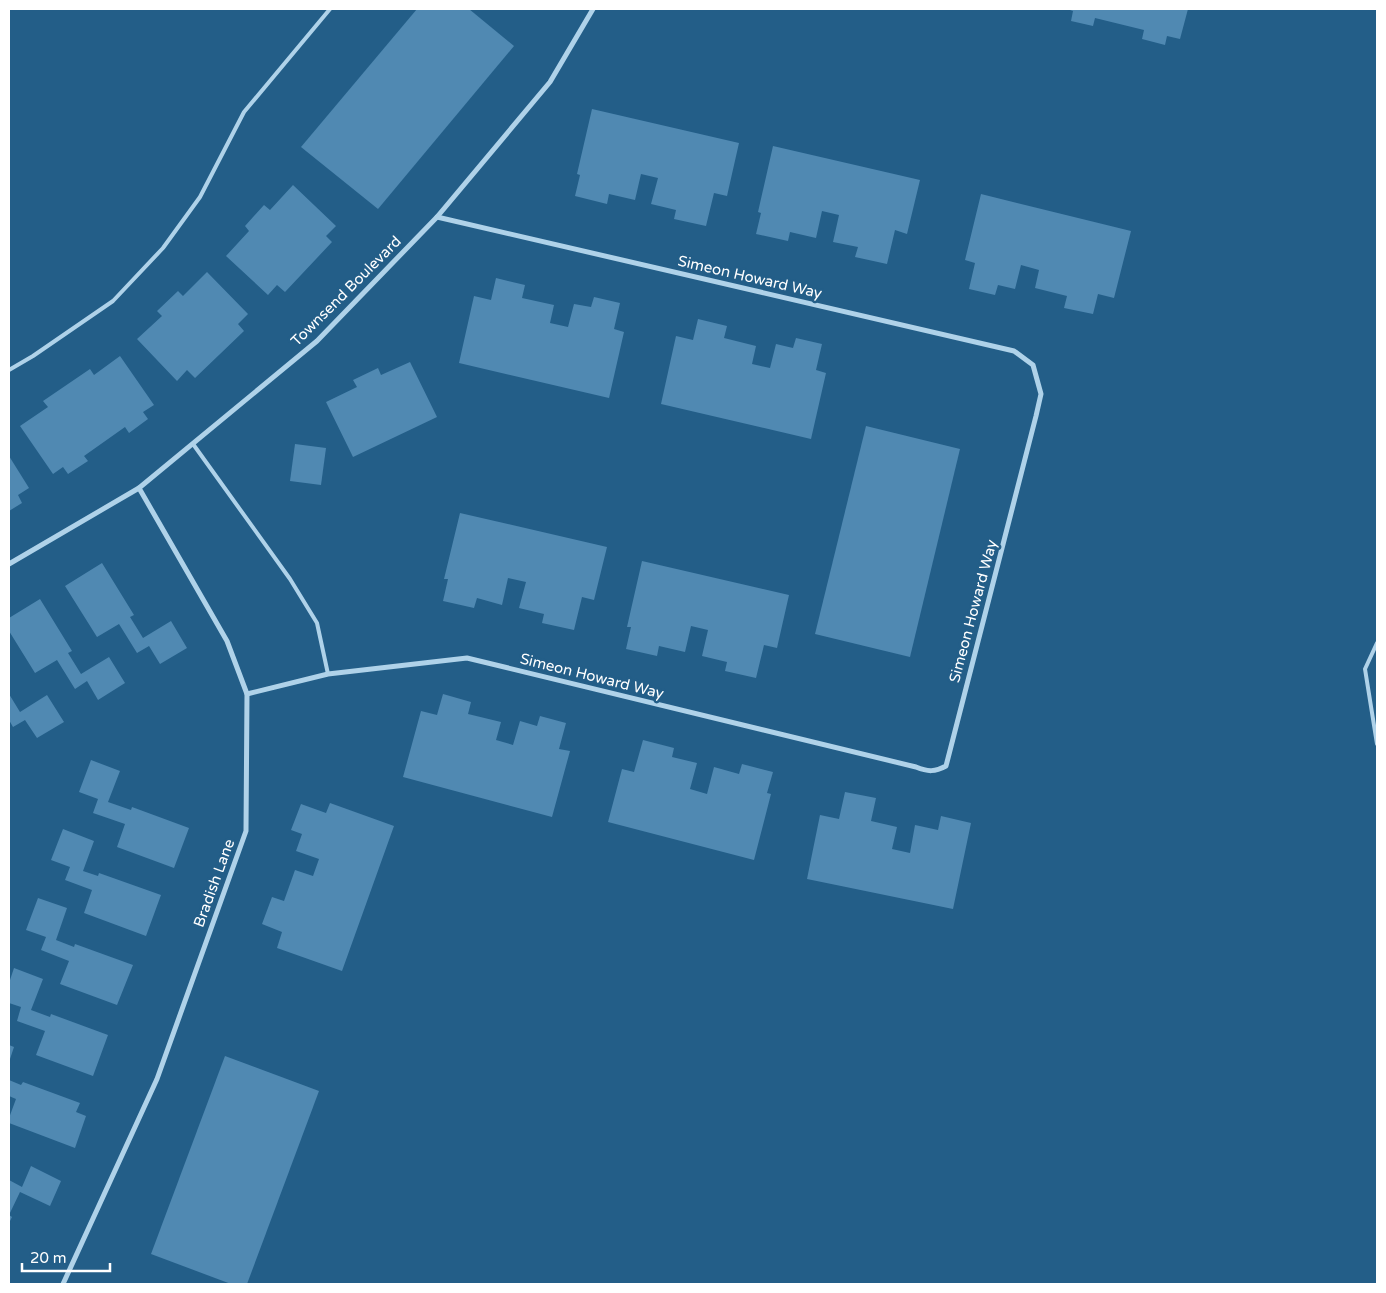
<svg xmlns="http://www.w3.org/2000/svg" width="1386" height="1293" viewBox="0 0 1386 1293" font-family="'Varela Round',sans-serif">
	<style>
		.building { fill: #5089b2 }
		.lines { fill: none; stroke-linecap: round; stroke-linejoin: round }
		.lane { stroke: #afd2e9; stroke-width: 4 }
		.street { stroke: #afd2e9; stroke-width: 5 }
		.labels { text-anchor: middle; stroke-width: 5; stroke-linejoin: round; paint-order: stroke }
		.street-label { font-size: 15px; fill: #fff; stroke: #235e88 }
	</style>
	<rect width="100%" height="100%" fill="#235e88"/>
	<g class="building">
		<path d="M417,9H469L514,46L378,209L301,147Z"/>
		<path d="M1067,9H1188L1180,39L1167,36L1165,45L1142,39L1144,30L1095,18L1093,26L1071,21L1073,11Z"/>
		<path d="M592,109L739,143L727,196L714,193L706,226L674,219L676,210L651,204L658,178L641,174L635,200L609,194L607,204L575,196L580,175L577,174Z"/>
		<path d="M773,146L920,180L907,234L895,230L887,264L855,257L858,247L833,242L839,215L822,211L816,238L790,232L788,241L756,234L761,213L758,212Z"/>
		<path d="M293,185L336,226L326,236L332,242L285,292L277,285L268,295L226,256L249,231L245,226L264,205L270,210Z"/>
		<path d="M981,194L1131,231L1114,298L1098,294L1093,314L1064,308L1067,296L1035,288L1039,270L1021,265L1015,289L998,285L995,295L969,289L975,263L965,260Z"/>
		<path d="M207,272L248,314L238,324L244,331L195,378L187,370L177,381L137,339L162,316L157,311L178,291L183,296Z"/>
		<path d="M496,278L525,285L522,298L554,305L550,323L568,327L574,304L591,307L594,297L620,303L614,329L624,332L609,398L459,363L474,296L491,300Z"/>
		<path d="M698,319L727,326L724,338L756,346L752,364L770,368L776,344L793,348L796,338L822,344L816,370L826,373L811,439L661,404L676,336L693,340Z"/>
		<path d="M120,356L154,405L143,412L148,419L129,433L125,427L84,456L88,461L68,474L63,467L53,474L20,426L48,407L43,401L90,369L94,375Z"/>
		<path d="M410,362L437,417L353,457L326,402L357,387L353,380L378,368L381,375Z"/>
		<path d="M866,426L960,449L910,657L815,634Z"/>
		<path d="M295,444L326,448L321,485L290,481Z"/>
		<path d="M9,456L29,488L18,495L22,503L9,511Z"/>
		<path d="M460,513L607,547L594,600L582,597L574,630L542,623L544,614L519,608L526,582L508,578L502,605L477,598L474,608L443,601L448,579H444Z"/>
		<path d="M642,561L789,595L777,648L764,645L756,678L725,671L727,662L702,656L708,630L691,626L685,652L659,646L657,656L626,649L631,627H627Z"/>
		<path d="M102,563L134,615L130,617L143,638L171,621L187,648L160,664L149,646L137,653L119,624L97,637L65,586Z"/>
		<path d="M40,599L72,651L68,653L81,674L109,657L125,683L98,700L87,681L75,689L57,660L35,673L9,631V618Z"/>
		<path d="M9,694L20,712L47,695L64,722L37,738L25,720L13,727L9,720Z"/>
		<path d="M443,694L471,702L468,714L501,722L496,740L513,745L520,721L537,726L540,716L566,723L559,749L570,751L552,817L403,777L421,711L437,715Z"/>
		<path d="M643,740L674,748L672,757L697,763L690,789L707,794L714,767L739,774L742,764L773,772L767,793L771,794L754,860L608,822L622,769L634,772Z"/>
		<path d="M91,760L120,771L108,802L131,810L132,807L189,828L174,868L117,847L125,824L93,813L98,799L79,792Z"/>
		<path d="M845,792L876,798L871,821L897,827L892,849L910,853L915,825L938,830L941,816L971,823L953,909L807,879L820,815L839,819Z"/>
		<path d="M330,803L394,826L342,971L277,948L282,932L262,924L272,897L284,901L295,870L313,876L319,859L296,851L302,834L291,830L301,804L326,813Z"/>
		<path d="M63,829L94,841L83,871L98,876L99,873L161,895L146,936L84,913L92,890L65,880L70,867L51,860Z"/>
		<path d="M38,898L67,908L56,940L74,947L75,944L133,965L117,1005L60,984L69,961L41,950L46,937L26,930Z"/>
		<path d="M14,968L43,979L31,1010L50,1017L51,1014L108,1035L93,1076L36,1055L45,1031L17,1021L21,1007L9,1003V983Z"/>
		<path d="M9,1045L14,1047L9,1062Z"/>
		<path d="M225,1056L319,1091L247,1284H231L151,1254Z"/>
		<path d="M9,1080L21,1085L23,1082L80,1103L76,1112L86,1116L75,1148L9,1123V1118L16,1099L9,1096Z"/>
		<path d="M31,1166L61,1181L50,1206L20,1192L9,1215L12,1217L9,1223V1180L22,1187Z"/>
	</g>
	<g class="lines">
		<g class="lane">
			<path d="M9,370L33,356L113,301L163,248L200,197L244,112L330,9"/>
			<path d="M193,444L290,579L317,623L328,674"/>
			<path d="M1377,643L1365,669L1377,744"/>
		</g>
		<g class="street">
			<path d="M9,564L139,488L317,341L437,217L550,82L593,9"/>
			<path d="M247,694L328,674L467,658L916,767C928,772 935,772 946,766L1036,416L1041,394L1033,365L1014,351L437,217"/>
			<path d="M63,1284L157,1079L246,831L247,694L227,641L139,488"/>
		</g>
	</g>
	<g class="labels">
		<g class="street-label">
			<text transform="translate(750 277) rotate(13)" y="5">Simeon Howard Way</text>
			<text transform="translate(346 291) rotate(-45)" y="5">Townsend Boulevard</text>
			<text transform="translate(973 611) rotate(-75)" y="5">Simeon Howard Way</text>
			<text transform="translate(592 676) rotate(14)" y="5">Simeon Howard Way</text>
			<text transform="translate(214 883) rotate(-70)" y="5">Bradish Lane</text>
		</g>
	</g>
	<rect width="1386" height="1293" fill="none" stroke="#ffffff" stroke-width="20"/>
	<path d="M22 1263v8h88v-8" fill="none" stroke="#ffffff" stroke-width="2.5"/>
	<text x="30" y="1263" font-size="15" fill="#ffffff" stroke="#235e88" stroke-width="4" paint-order="stroke">20 m</text>
</svg>
